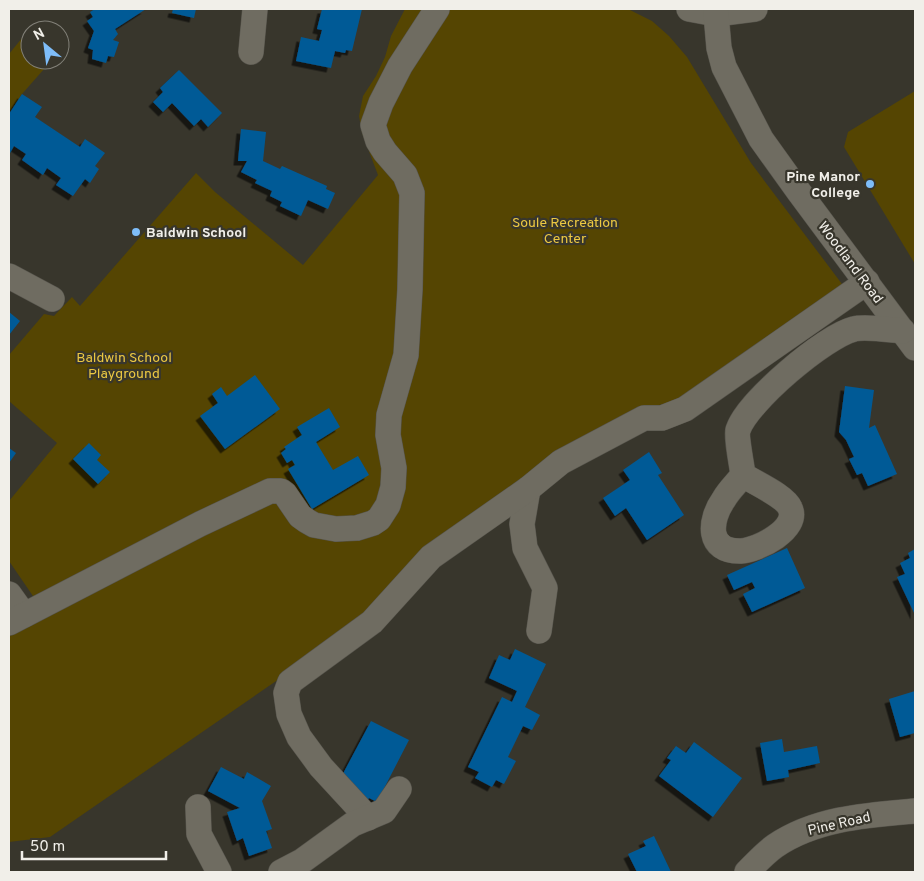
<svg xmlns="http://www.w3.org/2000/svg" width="924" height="881" viewBox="0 0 924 881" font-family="Overpass,sans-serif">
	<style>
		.green { fill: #554502 }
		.building { fill: #035a96; filter: url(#shadow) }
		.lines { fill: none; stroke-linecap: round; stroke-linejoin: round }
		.minor-casing { stroke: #56544c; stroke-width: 26 }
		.minor { stroke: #6f6c61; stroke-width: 25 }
		.poi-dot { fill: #7ebdf9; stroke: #38362c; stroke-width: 2 }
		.labels { text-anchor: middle; stroke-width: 4.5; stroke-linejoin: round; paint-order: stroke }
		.poi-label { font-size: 14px; font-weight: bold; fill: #f1efe9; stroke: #38362c; text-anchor: end }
		.park-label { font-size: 14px; fill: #ecc842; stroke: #38362c }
		.street-label { font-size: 14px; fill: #f1efe9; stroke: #38362c }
	</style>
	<defs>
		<filter id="shadow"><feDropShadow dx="-4.5" dy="4.5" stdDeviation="0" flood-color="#0009"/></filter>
	</defs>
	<rect width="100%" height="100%" fill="#38362c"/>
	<g class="green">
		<path d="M405,9H628L652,21L669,36L687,57L751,163L845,288L686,398L629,413L382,608L50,837L9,842V612L35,599L9,561V501L57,443L9,401V355L44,314L54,316L72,297L80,306L196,173L215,192L303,265L378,175L362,133L359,116L363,96L376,76L385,57L391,36Z"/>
		<path d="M31,27L34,30H30V60H52L22,94L9,113V54Z"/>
		<path d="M915,91V264L844,147L848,132Z"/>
	</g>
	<g class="building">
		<path d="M95,9H146L115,29L118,34L113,40L119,42L114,57L108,56L106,63L92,59L93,50L88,48L94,31L87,21L93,17L90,12Z"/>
		<path d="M173,9H196L194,18L172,13Z"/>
		<path d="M322,9H362L352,51L346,50L345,53L335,51L331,68L296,61L301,37L319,41L322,30L317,29Z"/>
		<path d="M179,70L222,113L208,127L201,119L194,126L172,103L163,112L153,102L163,92L160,88Z"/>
		<path d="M22,94L42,107L35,117L80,147L85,139L105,153L95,166L99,169L90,183L85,179L73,196L56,185L61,178L47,168L43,175L22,160L26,154L14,146L9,155V114Z"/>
		<path d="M241,129L266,132L263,161L280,169L282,166L327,186L326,189L335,193L328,209L308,200L301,216L280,206L282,202L270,196L272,191L255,183L257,180L241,172L247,161H238Z"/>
		<path d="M9,312L20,321L9,335Z"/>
		<path d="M255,375L280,409L225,449L200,416L218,403L212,394L221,387L227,396Z"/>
		<path d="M845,386L874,390L869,428L875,425L897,474L868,486L862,473L857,475L849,459L854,457L846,440L839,432Z"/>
		<path d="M329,408L340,427L316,442L333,470L358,456L369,475L312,509L288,469L295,465L292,460L287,463L281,453L286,449L284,447L302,435L297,427Z"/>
		<path d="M89,443L101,455L97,460L110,472L98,484L73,459Z"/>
		<path d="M9,448L16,453L9,463Z"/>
		<path d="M649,452L662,473L658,475L684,515L647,540L626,508L615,516L603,498L630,480L623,470Z"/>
		<path d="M787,548L805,588L752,612L743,594L755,588L752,582L734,590L727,575Z"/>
		<path d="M915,549V615L897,577L905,574L900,563L910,558L908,553Z"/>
		<path d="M515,649L546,664L525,707L540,715L532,730L523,726L508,757L516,761L504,784L496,780L492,787L475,778L479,772L468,767L502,697L512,702L517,691L489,678L499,655L510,660Z"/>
		<path d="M915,691V733L900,737L889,699Z"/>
		<path d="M371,721L409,740L377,802L369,798L365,804L338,783Z"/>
		<path d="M782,739L784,752L817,746L820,763L788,770L789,777L767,781L760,743Z"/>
		<path d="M694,742L742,778L713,817L659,776L671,760L667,758L676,746L686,753Z"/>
		<path d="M221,767L244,779L247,772L271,786L262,801L272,829L266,831L272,848L249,856L243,838L237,841L227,812L240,808L208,791Z"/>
		<path d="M654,836L671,872H637L628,854L646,846L643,841Z"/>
	</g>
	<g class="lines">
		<defs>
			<g id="minor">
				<path d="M689,9L716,14L755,9"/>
				<path d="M716,14L719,48L724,67L761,139L799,192L915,348"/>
				<path d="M251,52L255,9"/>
				<path d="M9,276L52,299"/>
				<path d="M743,475C755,483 785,496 790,508C800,529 758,550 741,551C706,552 709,520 724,499C729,490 737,483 743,475C742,466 736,437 738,430C747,402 825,336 854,329C865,326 891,330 903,331"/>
				<path d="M528,489L522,524L525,548L545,588L539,631"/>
				<path d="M9,594L24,615"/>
				<path d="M9,623L200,524L270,491H281L285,494L300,516L307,521L314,525L336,529L357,528L373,523L379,519L388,505L393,487L394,468L388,435L389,415L406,355L410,289L412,193L405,175L385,152L378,141L373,125L381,103L400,66L437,9"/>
				<path d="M198,807L199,834L219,872"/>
				<path d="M368,818L321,767L299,737L289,714L286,693L290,682L372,622L431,557L528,489L561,462L644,418H662L685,409L867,282"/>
				<path d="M281,872L302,861L353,824L384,811L399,789"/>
				<path d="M747,872C756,863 765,853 775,846C816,818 868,815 915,811"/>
			</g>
		</defs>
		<use href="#minor" class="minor-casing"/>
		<use href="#minor" class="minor"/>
	</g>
	<g class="poi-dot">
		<circle cx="870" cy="184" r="5"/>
		<circle cx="136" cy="232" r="5"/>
	</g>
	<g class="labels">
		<g class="poi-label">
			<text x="860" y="181">Pine Manor<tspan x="860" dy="16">College</tspan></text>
			<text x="146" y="237" text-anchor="start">Baldwin School</text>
		</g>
		<g class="park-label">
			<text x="565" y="227">Soule Recreation<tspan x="565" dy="16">Center</tspan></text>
			<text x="124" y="362">Baldwin School<tspan x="124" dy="16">Playground</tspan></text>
		</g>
		<g class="street-label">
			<text transform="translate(851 262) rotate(53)" y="5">Woodland Road</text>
			<text transform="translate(839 823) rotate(-13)" y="5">Pine Road</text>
		</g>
	</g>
	<rect width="924" height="881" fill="none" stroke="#f1efe9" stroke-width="20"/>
	<g transform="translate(45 45) rotate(331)"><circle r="24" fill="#38362c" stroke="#828078"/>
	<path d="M0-4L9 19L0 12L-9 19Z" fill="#7ebdf9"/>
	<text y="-8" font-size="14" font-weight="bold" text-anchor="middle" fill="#f1efe9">N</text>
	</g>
	<path d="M22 851v8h144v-8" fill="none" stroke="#f1efe9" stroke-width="2.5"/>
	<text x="30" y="851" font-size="15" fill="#f1efe9" stroke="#38362c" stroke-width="4" paint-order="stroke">50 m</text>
</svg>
